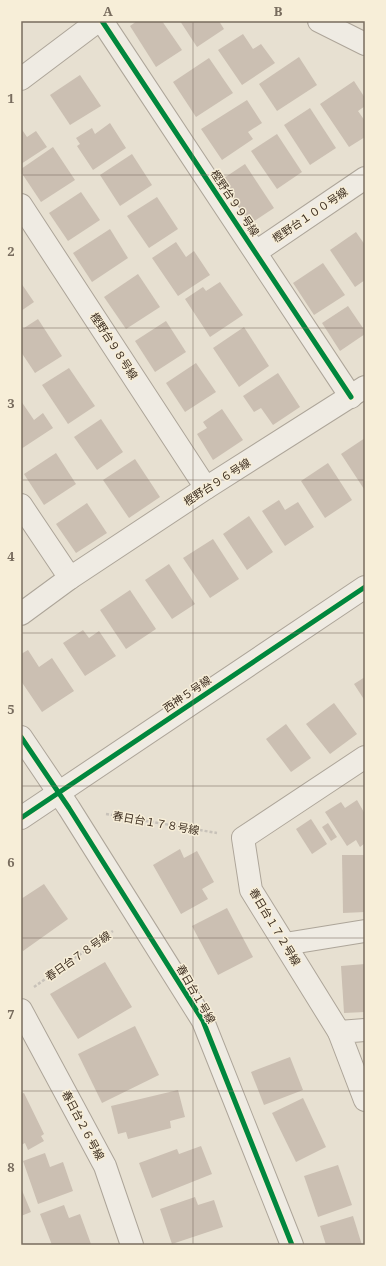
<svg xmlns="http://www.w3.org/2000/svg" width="386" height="1266" viewBox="0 0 386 1266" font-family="'Noto Serif','Noto Sans JP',serif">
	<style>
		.building { fill: #cbbfb2 }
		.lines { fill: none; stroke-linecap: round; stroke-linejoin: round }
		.minor-casing { stroke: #ada599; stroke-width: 24 }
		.tertiary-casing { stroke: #ada599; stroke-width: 24 }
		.path { stroke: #c8c2b9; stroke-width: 2.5; stroke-dasharray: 3 2; stroke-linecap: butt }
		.minor { stroke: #efebe3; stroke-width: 22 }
		.tertiary { stroke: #efebe3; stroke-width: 22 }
		.cycleway-casing { stroke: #f7eed8; stroke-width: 8 }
		.cycleway { stroke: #00873e; stroke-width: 5 }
		.grid { fill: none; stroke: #786c5e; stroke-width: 1; stroke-opacity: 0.55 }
		.labels { text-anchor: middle; stroke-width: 3; stroke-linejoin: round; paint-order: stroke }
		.street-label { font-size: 11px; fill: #3d2e20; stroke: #f7eed8 }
		.neatline { fill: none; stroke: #786c5e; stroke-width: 1.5 }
		.grid-label { font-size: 13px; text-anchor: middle; font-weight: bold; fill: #786c5e }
	</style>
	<rect width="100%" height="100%" fill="#e7e0d1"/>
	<g class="building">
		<path d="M137,21H162L182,50L156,67L130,26Z"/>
		<path d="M180,21H219L224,29L197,47Z"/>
		<path d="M243,34L253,49L261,44L275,63L242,85L218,50Z"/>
		<path d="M299,57L317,85L277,111L259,84Z"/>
		<path d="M209,58L233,93L196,117L173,82Z"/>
		<path d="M80,75L101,106L70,125L50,95Z"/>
		<path d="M354,81L365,98V106L358,111L365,121V137L349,147L320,104Z"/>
		<path d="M247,100L262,123L248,132L253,139L222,160L201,129Z"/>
		<path d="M310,108L336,148L310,165L284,125Z"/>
		<path d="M110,123L126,148L93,170L77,146L80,144L76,138L92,128L95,134Z"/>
		<path d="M21,128L27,137L36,131L47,147L21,164Z"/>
		<path d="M277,134L302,172L277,189L251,151Z"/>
		<path d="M53,147L75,180L41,202L21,172V169Z"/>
		<path d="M132,154L152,185L120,206L100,175Z"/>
		<path d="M245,164L274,208L247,226L218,182Z"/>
		<path d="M81,192L100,220L68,241L49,213Z"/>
		<path d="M157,197L178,229L149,248L127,216Z"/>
		<path d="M110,229L128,258L92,282L73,253Z"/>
		<path d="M356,232L365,245V280L355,287L330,250Z"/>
		<path d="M176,242L186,257L194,251L210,275L178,296L152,258Z"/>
		<path d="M323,263L345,295L314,315L293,283Z"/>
		<path d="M138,274L160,307L126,329L104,297Z"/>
		<path d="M220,282L243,315L210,337L185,299L203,287L206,291Z"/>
		<path d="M21,283L34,302L21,311Z"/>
		<path d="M348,306L365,331V334L340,351L322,323Z"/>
		<path d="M38,319L62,356L35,373L21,352V330Z"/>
		<path d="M166,321L186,352L155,372L135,341Z"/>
		<path d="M244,327L269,366L239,387L213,348Z"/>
		<path d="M196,363L216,392L185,412L166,383Z"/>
		<path d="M69,368L95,406L68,424L42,385Z"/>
		<path d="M278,373L300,407L273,425L261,408L254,412L243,396Z"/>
		<path d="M21,401L34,420L43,413L53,428L21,449Z"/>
		<path d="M222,409L243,440L213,460L197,434L207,428L203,422Z"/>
		<path d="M101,419L123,452L97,470L74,437Z"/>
		<path d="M365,438V488L364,489L341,454Z"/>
		<path d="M56,453L76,484L44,505L24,474Z"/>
		<path d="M135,459L160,497L129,518L103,480Z"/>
		<path d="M328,463L352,500L325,518L301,481Z"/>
		<path d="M279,500L285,510L298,502L314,527L285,546L262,511Z"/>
		<path d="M87,503L107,533L76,553L56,524Z"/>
		<path d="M249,516L273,552L247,570L223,534Z"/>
		<path d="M213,539L239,579L210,598L183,558Z"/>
		<path d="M169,564L195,604L172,619L145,580Z"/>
		<path d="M130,590L156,629L126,649L100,610Z"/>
		<path d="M83,630L89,638L99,631L116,656L85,676L63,643Z"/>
		<path d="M28,650L39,667L52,658L74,691L42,712L21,681V654Z"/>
		<path d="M365,677V701L354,684Z"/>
		<path d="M334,703L357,734L330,754L306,724Z"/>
		<path d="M286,724L311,758L291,772L266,739Z"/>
		<path d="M357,800L365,814V843L360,847L356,840L347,846L325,812L341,802L345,808Z"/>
		<path d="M311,819L327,844L312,854L296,829Z"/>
		<path d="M328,823L337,837L331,841L322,827Z"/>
		<path d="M180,849L184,858L197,851L214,882L202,889L208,899L181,914L153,865Z"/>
		<path d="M342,855H365V912L343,913Z"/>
		<path d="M44,884L68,919L23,951L21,948V899Z"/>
		<path d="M227,908L253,957L218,975L192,926Z"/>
		<path d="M105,962L132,1007L78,1039L50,994Z"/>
		<path d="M365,964V1012L344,1013L341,966Z"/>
		<path d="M135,1026L159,1075L102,1103L78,1054Z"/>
		<path d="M290,1057L303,1090L264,1105L251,1072Z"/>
		<path d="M178,1090L185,1117L170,1121L171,1128L128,1139L126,1132L118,1134L111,1106Z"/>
		<path d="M24,1093L44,1134L41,1136L44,1141L28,1150L25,1143L21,1145V1094Z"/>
		<path d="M303,1098L326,1147L296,1162L272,1113Z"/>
		<path d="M201,1146L212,1174L152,1198L139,1163L177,1149L179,1154Z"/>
		<path d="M45,1153L50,1167L63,1162L73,1191L38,1204L23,1161Z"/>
		<path d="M338,1165L352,1205L318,1217L304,1176Z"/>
		<path d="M21,1188L31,1212L21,1216Z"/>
		<path d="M195,1197L198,1205L214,1200L223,1227L172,1244L160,1209Z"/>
		<path d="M64,1205L69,1218L80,1214L91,1244L52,1245L40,1214Z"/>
		<path d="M353,1216L362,1245H326L320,1226Z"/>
	</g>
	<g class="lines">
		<defs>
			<g id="minor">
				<path d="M102,21L351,397"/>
				<path d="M319,21L365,44"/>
				<path d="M21,79L98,21"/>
				<path d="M21,205L206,488"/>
				<path d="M256,252L365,178"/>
				<path d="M21,505L70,578"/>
				<path d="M21,614L70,578L206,488L365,387"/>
				<path d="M285,944L365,931"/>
				<path d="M21,1010L105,1166L132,1245"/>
				<path d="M365,1030L339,1032L365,1100"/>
				<path d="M339,1032L251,890L243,838L365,757"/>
			</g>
			<g id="tertiary">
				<path d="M21,737L69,808L203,1021L292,1245"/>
				<path d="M21,818L365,587"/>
			</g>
		</defs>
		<use href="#minor" class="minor-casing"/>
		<use href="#tertiary" class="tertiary-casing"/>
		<g class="path">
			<path d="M106,814L217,833"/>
			<path d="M34,987L113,931"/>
		</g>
		<use href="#minor" class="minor"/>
		<use href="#tertiary" class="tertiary"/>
		<defs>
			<g id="cycleway">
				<path d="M102,21L351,397"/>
				<path d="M21,737L69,808L203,1021L292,1245"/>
				<path d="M21,818L365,587"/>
			</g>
		</defs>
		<use href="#cycleway" class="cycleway-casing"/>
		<use href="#cycleway" class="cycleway"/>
	</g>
	<path class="grid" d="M193,21V1245M21,175H365M21,328H365M21,480H365M21,633H365M21,786H365M21,938H365M21,1091H365"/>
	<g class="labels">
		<g class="street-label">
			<text transform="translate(235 203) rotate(56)" y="4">樫野台９９号線</text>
			<text transform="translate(310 215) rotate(-34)" y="4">樫野台１００号線</text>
			<text transform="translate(114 346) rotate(57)" y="4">樫野台９８号線</text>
			<text transform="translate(217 482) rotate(-33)" y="4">樫野台９６号線</text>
			<text transform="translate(187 694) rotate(-34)" y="4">西神５号線</text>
			<text transform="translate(156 823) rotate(10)" y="4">春日台１７８号線</text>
			<text transform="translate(275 927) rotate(59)" y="4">春日台１７２号線</text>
			<text transform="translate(78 956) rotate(-35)" y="4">春日台７８号線</text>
			<text transform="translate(196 994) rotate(60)" y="4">春日台１号線</text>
			<text transform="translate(83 1125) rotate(62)" y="4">春日台２６号線</text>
		</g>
	</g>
	<rect width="386" height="1266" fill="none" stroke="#f7eed8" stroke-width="44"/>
	<rect x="22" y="22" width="342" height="1222" class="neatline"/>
	<g class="grid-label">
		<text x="108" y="16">A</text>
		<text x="278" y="16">B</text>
		<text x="11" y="103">1</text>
		<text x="11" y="256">2</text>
		<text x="11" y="408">3</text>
		<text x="11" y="561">4</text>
		<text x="11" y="714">5</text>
		<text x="11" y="867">6</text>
		<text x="11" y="1019">7</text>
		<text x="11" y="1172">8</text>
	</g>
</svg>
